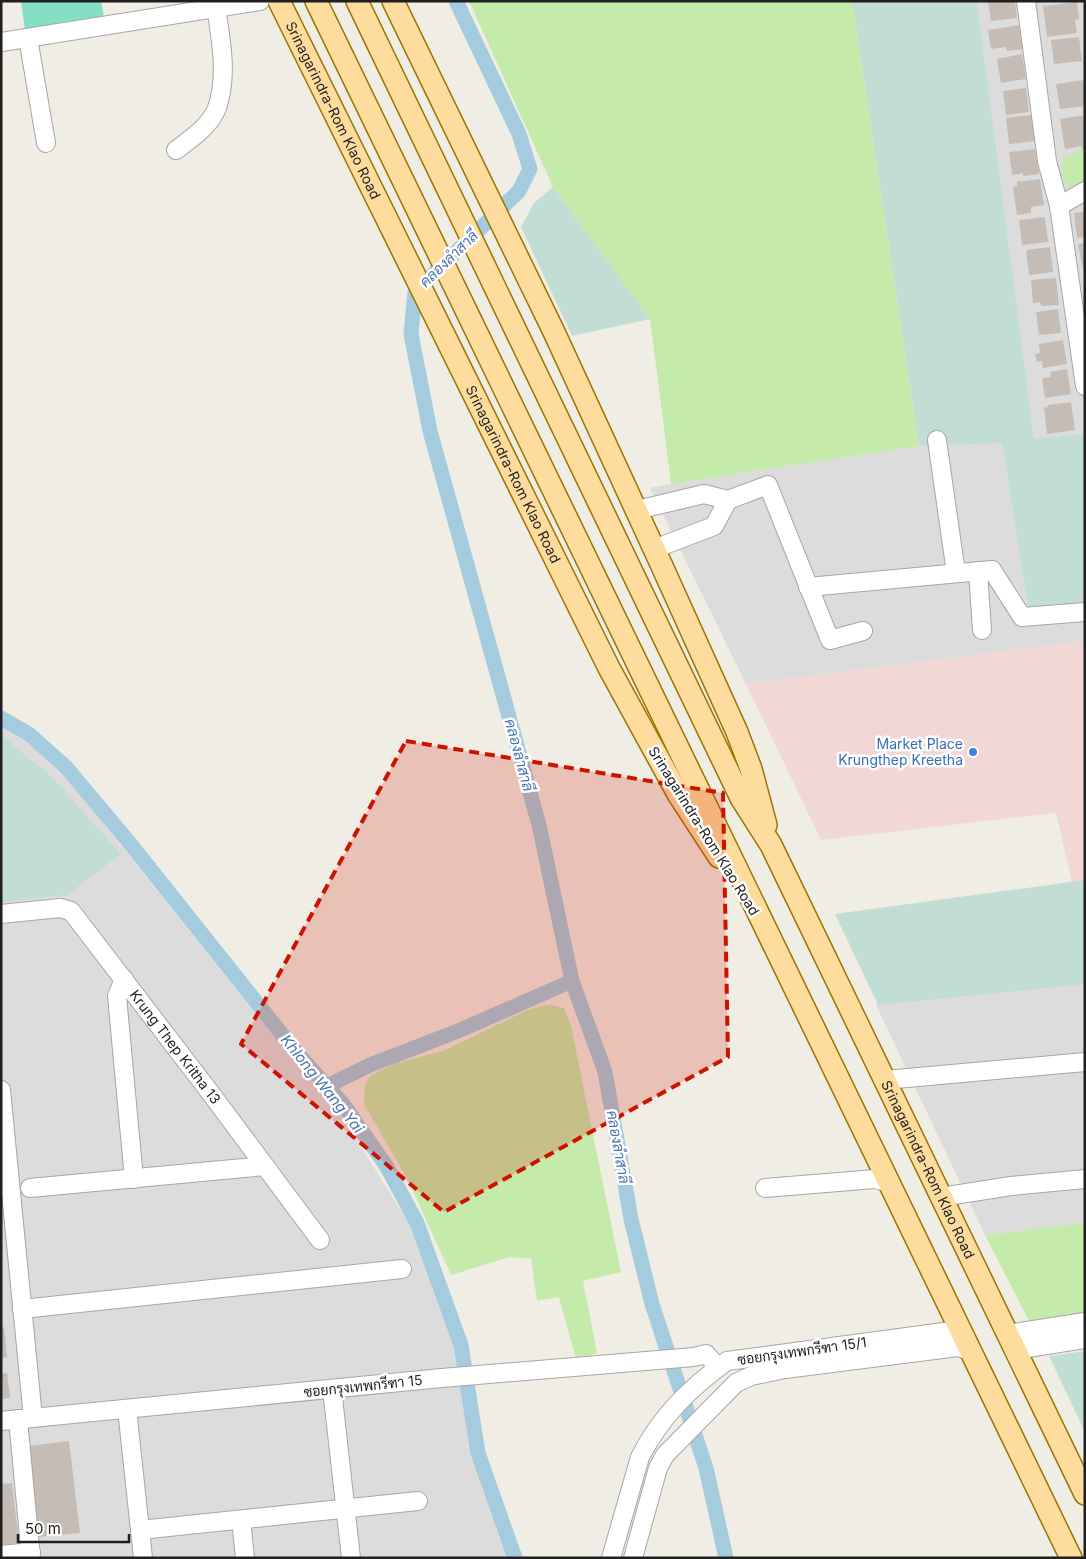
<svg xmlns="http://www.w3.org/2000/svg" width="1086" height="1559" viewBox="0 0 1086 1559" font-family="Inter,Sarabun,sans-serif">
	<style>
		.residential { fill: #dddcdc }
		.commercial { fill: #f1d8d5 }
		.grass { fill: #c5ebab }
		.wetland { fill: #c2ded4 }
		.pitch { fill: #83e0c4 }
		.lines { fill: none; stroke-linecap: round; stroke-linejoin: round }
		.canal { stroke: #a5ccde; stroke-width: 15 }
		.building { fill: #c5bdb5 }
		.minor-casing { stroke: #a6a6a6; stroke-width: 20 }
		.major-casing { stroke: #9b7500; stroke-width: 24 }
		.minor { stroke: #fff; stroke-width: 18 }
		.major { stroke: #fddc9e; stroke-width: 21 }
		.marked { fill: #cf1200; fill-opacity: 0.2; stroke: #cf1200; stroke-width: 4; stroke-dasharray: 10 6; stroke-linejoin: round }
		.shop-dot { fill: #3f7fe0; stroke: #fff; stroke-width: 2 }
		.labels { text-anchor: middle; stroke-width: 5; stroke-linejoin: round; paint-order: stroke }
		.street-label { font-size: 14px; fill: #1f1f1f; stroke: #fff }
		.shop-label { font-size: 14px; fill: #366cbe; stroke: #fff; text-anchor: end }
		.water-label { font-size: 15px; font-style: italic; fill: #4a74b1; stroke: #fff }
	</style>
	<rect width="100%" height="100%" fill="#f0ede5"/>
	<g class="residential">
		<path d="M977,1H1085V434L1034,439Z"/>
		<path d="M1002,442L1030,618L1085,612V641L746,684L650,488L671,484L919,446Z"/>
		<path d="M1,725L48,754L287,1053L338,1111L411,1226L454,1341L499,1503L524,1558H1Z"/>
		<path d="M1085,979V1223L985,1235L876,1005Z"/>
	</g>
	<path class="commercial" d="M1085,641V880L1072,882L1056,813L821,840L746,684Z"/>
	<g class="grass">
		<path d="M469,1H852L919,446L671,484L650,319L553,187Z"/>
		<path d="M1085,147V181L1070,190L1060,173L1064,158Z"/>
		<path d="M551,1005L564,1008L571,1026L621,1272L583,1281L597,1353L576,1359L559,1297L537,1301L531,1259L510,1257L451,1275L409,1182L364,1104L365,1086L370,1076L394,1064L446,1050L523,1012L540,1006Z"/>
		<path d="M1085,1223V1314L1029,1321L985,1235Z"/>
	</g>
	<g class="wetland">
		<path d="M852,1H977L1034,438L1085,434V612L1030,618L1002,443L919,446Z"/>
		<path d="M553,187L650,319L572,336L521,227L534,203Z"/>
		<path d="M1,735L51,776L121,854L67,895L1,902Z"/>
		<path d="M1085,880V984L878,1005L835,914Z"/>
		<path d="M1085,1351V1432L1049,1356Z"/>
	</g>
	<path class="pitch" d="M21,1H101L104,18L25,30Z"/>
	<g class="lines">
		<g class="canal">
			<path d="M456,1L519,134L530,169L519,191L415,292L411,334L430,431L539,825L572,981L605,1072L631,1219L652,1304L706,1468L726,1558"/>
			<path d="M1,718L29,734L66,767L128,841L296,1052L343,1104L387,1167L417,1223L461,1345L478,1453L515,1558"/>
			<path d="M327,1086L370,1065L458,1031L572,981"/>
		</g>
	</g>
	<g class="building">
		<path d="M988,1H1015L1017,18L991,21Z"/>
		<path d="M1077,2L1079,19L1075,20L1077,33L1047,37L1043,6Z"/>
		<path d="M1019,25L1023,49L1007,51L1006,47L991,49L988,30Z"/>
		<path d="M1079,37L1082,61L1054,64L1051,40Z"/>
		<path d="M1022,54L1026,79L1001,83L997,59Z"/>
		<path d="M1085,80V106L1060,109L1056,84Z"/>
		<path d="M1026,88L1029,112L1006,115L1003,91Z"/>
		<path d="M1032,115L1035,141L1009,144L1006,118Z"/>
		<path d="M1085,115V149H1082V146L1065,149L1060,119Z"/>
		<path d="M1035,149L1039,174L1023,176V173L1012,175L1009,152Z"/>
		<path d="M1040,179L1044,205L1031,207V213L1017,215L1013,187L1017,186V182Z"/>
		<path d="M1085,212V237L1077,238L1074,213Z"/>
		<path d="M1045,217L1048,242L1022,245L1019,220Z"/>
		<path d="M1085,243V274H1084L1078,244Z"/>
		<path d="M1050,247L1053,272L1029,275L1026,250Z"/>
		<path d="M1056,278L1059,305L1041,306L1040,302L1033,303L1031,280Z"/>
		<path d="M1058,309L1061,333L1039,335L1036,312Z"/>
		<path d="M1063,340L1067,364L1043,368L1042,361L1037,362L1035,354L1040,353L1039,344Z"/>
		<path d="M1067,369L1071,394L1045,398L1042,378L1051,377L1050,372Z"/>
		<path d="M1071,402L1075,430L1047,434L1044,408L1048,407V405Z"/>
		<path d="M1,1327H4L7,1357L1,1358Z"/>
		<path d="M7,1373L10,1398L1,1399V1374Z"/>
		<path d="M69,1441L80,1533L39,1537L29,1446Z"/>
		<path d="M12,1483L19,1543L1,1545V1484Z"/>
	</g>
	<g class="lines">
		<defs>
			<g id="minor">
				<path d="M1026,1L1047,161L1059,206L1085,386"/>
				<path d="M28,38L46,143"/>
				<path d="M1,42L260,1"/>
				<path d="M176,150C191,139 210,126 217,108C228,76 221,40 216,7"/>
				<path d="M1059,206L1085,191"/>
				<path d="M937,440L956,573"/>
				<path d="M728,500L768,485L830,640L863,631"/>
				<path d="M637,510L704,494L728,500L714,526L654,549"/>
				<path d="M978,571L982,630"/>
				<path d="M808,587L992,570L1022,617L1085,612"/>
				<path id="s1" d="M1,914L60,908L71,911L212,1095L320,1240"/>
				<path d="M124,979L117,996L134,1179"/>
				<path d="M885,1080L1085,1062"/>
				<path d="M1,1090L33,1418"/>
				<path d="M30,1188L265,1166"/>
				<path d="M765,1188L875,1179L889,1183"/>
				<path d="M941,1197L1011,1186L1085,1179"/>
				<path d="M22,1309L402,1269"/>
				<path d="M1007,1334L1085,1322"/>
				<path d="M1015,1350L1085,1339"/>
				<path d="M332,1389L351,1558"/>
				<path d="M127,1409L143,1558"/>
				<path d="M18,1419L31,1558"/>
				<path d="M1,1421L442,1378L694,1357L706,1354L718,1367"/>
				<path d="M241,1520L245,1558"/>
				<path d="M140,1530L418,1501"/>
				<path d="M1,1555L31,1552"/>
				<path d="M611,1558L640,1457C661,1416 690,1388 727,1361L951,1331L963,1335"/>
				<path d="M633,1558L658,1468L665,1455L736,1383L751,1376L785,1369L958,1347L970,1351"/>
			</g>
			<g id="major">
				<path id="s2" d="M279,1L609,668L678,794L719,857"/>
				<path d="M316,1L1071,1558"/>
				<path id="s3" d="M357,1L741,798L771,845L1085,1494"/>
				<path d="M393,1L554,332L661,564L737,732L751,769L766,825"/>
			</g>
		</defs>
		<use href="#minor" class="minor-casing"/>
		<use href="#major" class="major-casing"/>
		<use href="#minor" class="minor"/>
		<use href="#major" class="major"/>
	</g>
	<path class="marked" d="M406,741L723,793L728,1057L444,1212L241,1044Z"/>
	<circle class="shop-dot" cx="973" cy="752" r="5"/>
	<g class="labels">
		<g class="street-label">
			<text dy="5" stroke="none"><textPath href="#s2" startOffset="122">Srinagarindra-Rom Klao Road</textPath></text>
			<text dy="5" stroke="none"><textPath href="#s2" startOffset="528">Srinagarindra-Rom Klao Road</textPath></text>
			<text transform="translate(704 831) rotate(58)" y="5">Srinagarindra-Rom Klao Road</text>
			<text dy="5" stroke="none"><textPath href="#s1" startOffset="242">Krung Thep Kritha 13</textPath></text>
			<text dy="5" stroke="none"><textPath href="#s3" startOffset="1301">Srinagarindra-Rom Klao Road</textPath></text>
			<text transform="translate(802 1351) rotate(-8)" y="5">ซอยกรุงเทพกรีฑา 15/1</text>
			<text transform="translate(363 1386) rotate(-6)" y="5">ซอยกรุงเทพกรีฑา 15</text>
		</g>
		<g class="shop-label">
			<text x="963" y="749">Market Place<tspan x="963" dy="16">Krungthep Kreetha</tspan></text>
		</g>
		<g class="water-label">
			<text transform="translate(449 259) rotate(-44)" y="5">คลองลำสาลี</text>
			<text transform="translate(519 755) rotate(75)" y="5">คลองลำสาลี</text>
			<text transform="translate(322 1084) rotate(51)" y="5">Khlong Wang Yai</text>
			<text transform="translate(618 1147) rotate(80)" y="5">คลองลำสาลี</text>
		</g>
	</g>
	<rect width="1086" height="1559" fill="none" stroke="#1f1f1f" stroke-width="5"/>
	<path d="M18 1534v8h111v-8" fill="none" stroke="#1f1f1f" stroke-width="2.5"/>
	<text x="25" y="1534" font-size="15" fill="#1f1f1f" stroke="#ffffff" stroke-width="4" paint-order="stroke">50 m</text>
</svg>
